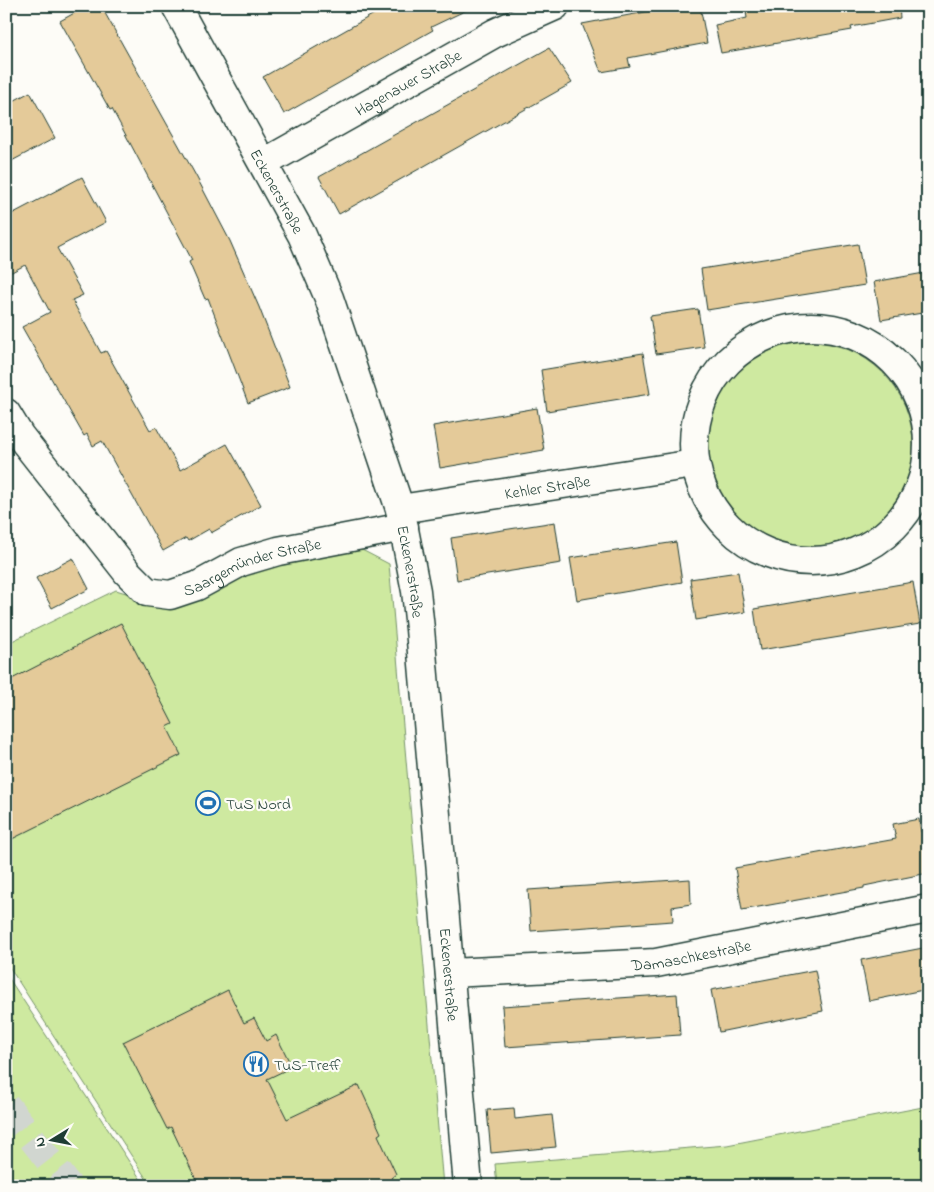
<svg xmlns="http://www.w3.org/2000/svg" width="934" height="1192" viewBox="0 0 934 1192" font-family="'Indie Flower',sans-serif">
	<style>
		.green { fill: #cee9a0; stroke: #76936a }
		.building { fill: #e4ca99; stroke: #1f3d34 }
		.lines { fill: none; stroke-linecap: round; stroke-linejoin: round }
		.highway-tunnel { stroke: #d1d6d0; stroke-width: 28; stroke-dasharray: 28 14; stroke-linecap: butt }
		.minor-casing { stroke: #1f3d34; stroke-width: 31 }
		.minor { stroke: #fdfcf7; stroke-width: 28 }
		.labels { text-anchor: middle; stroke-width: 4.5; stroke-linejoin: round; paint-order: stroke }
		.street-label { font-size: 16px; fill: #1f3d34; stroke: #fdfcf7 }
		.poi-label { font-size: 16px; fill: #1f3d34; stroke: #fdfcf7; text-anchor: start }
	</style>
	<rect width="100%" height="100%" fill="#fdfcf7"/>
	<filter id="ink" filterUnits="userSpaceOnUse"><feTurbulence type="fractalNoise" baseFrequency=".02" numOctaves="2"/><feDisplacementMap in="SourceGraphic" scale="10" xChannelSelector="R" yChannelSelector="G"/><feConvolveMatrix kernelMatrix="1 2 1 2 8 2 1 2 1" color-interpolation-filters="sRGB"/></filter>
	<g filter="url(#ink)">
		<g class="green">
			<circle cx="809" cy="446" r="104"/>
			<path d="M362,550L389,564L443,1186H151L6,962V644L116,590L169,606L244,575L282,562Z"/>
			<path d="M6,974L145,1186H6Z"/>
			<path d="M928,1106V1186H497L495,1164L727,1145Z"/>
		</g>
		<g class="building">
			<path d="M87,6H101L196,176L230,241L259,307L290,387L248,403L208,298L205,299L189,262L192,260L112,109L110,110L60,21Z"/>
			<path d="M388,6H475L431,27L433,30L284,114L263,77Z"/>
			<path d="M677,6H700L707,43L628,58L630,67L601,72L582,24Z"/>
			<path d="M745,6H899L900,18L851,27L852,30L721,53L715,25L747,18Z"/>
			<path d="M549,48L572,83L339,214L319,177Z"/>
			<path d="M30,92L55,138L6,164V105Z"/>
			<path d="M82,177L106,222L57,248L83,295L72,300L101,353L106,351L150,430L156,427L180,470L227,444L261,505L211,533L209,529L188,541L186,538L163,551L102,441L93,446L87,434L84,436L22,327L50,312L25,265L6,275V217Z"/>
			<path d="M858,244L865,285L707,310L701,269Z"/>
			<path d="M924,273L928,312L881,320L874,282Z"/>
			<path d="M698,309L704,347L656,354L650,316Z"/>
			<path d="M643,353L650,394L547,411L541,370Z"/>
			<path d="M537,408L544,450L440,468L433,426Z"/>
			<path d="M555,522L561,563L457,580L451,538Z"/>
			<path d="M676,542L682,582L577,600L570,558Z"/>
			<path d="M73,558L89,589L52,608L36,578Z"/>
			<path d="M738,572L745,612L696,620L690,579Z"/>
			<path d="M913,582L920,624L760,650L754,609Z"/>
			<path d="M121,623L173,724L167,727L181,755L6,842V682Z"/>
			<path d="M919,819L921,832L928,830V873L864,886V888L742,910L735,868L896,839L893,824Z"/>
			<path d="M690,879L691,904L672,907L673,921L531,931L528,890Z"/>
			<path d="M928,947V989L869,1001L861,960Z"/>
			<path d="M815,970L823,1011L719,1032L711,990Z"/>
			<path d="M228,990L244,1023L254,1018L266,1041L276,1035L292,1067L267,1079L287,1119L359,1085L381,1133L378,1135L396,1174L391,1178L395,1186H199L171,1127L167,1129L123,1042Z"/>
			<path d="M677,994L680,1035L505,1047L502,1006Z"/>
			<path d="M514,1108L515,1119L552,1115L556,1147L491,1153L487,1110Z"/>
		</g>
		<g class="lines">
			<path class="highway-tunnel" d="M6,1105L69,1186"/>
			<defs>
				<g id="minor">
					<path id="s1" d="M176,6L302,235L329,298L400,509L416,591L420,629L468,1186"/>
					<path id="s2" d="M264,163L495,33L555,6"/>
					<circle cx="811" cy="444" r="117"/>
					<path id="s3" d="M6,413L20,436L127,572L147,592L170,595L197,586L241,562L278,551L404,527"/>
					<path id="s4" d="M400,509L694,464"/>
					<path id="s5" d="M450,973L656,963L928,909"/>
				</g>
			</defs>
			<use href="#minor" class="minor-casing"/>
			<use href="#minor" class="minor"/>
		</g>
	</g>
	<defs>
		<symbol id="stadium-ring" viewBox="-11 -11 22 22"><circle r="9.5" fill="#fdfcf7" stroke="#1f6fb2" stroke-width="1.5"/><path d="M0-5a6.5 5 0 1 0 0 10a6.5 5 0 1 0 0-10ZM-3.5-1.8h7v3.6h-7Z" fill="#1f6fb2"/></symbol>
		<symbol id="restaurant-ring" viewBox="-11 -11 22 22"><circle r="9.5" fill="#fdfcf7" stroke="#1f6fb2" stroke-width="1.5"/><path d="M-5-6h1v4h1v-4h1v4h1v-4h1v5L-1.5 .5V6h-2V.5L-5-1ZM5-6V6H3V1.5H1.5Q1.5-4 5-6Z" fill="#1f6fb2"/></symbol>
	</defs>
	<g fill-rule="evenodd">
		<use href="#stadium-ring" x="194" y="789" width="28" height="28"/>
		<use href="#restaurant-ring" x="242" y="1050" width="28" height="28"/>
	</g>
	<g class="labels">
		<g class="street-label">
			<text dy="6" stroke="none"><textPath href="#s2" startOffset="165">Hagenauer Straße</textPath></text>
			<text dy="6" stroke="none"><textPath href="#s1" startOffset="211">Eckenerstraße</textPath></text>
			<text dy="6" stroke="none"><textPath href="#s4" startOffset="149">Kehler Straße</textPath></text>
			<text dy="6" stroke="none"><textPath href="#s3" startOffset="339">Saargemünder Straße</textPath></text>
			<text dy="6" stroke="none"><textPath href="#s1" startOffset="616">Eckenerstraße</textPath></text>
			<text dy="6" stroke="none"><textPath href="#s5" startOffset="242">Damaschkestraße</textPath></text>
			<text dy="6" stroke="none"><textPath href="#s1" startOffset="1021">Eckenerstraße</textPath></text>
		</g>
		<g class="poi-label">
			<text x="226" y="809">TuS Nord</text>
			<text x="274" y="1070">TuS-Treff</text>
		</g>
	</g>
	<rect width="934" height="1192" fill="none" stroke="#fdfcf7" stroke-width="25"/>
	<rect x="12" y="12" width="909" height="1167" fill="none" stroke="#1f3d34" stroke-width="2" filter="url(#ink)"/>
	<g transform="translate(52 1140) rotate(260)" stroke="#fdfcf7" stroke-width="4" paint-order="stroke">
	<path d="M0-4L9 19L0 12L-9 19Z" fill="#1f3d34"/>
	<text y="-8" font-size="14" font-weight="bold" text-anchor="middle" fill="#1f3d34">N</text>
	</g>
</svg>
